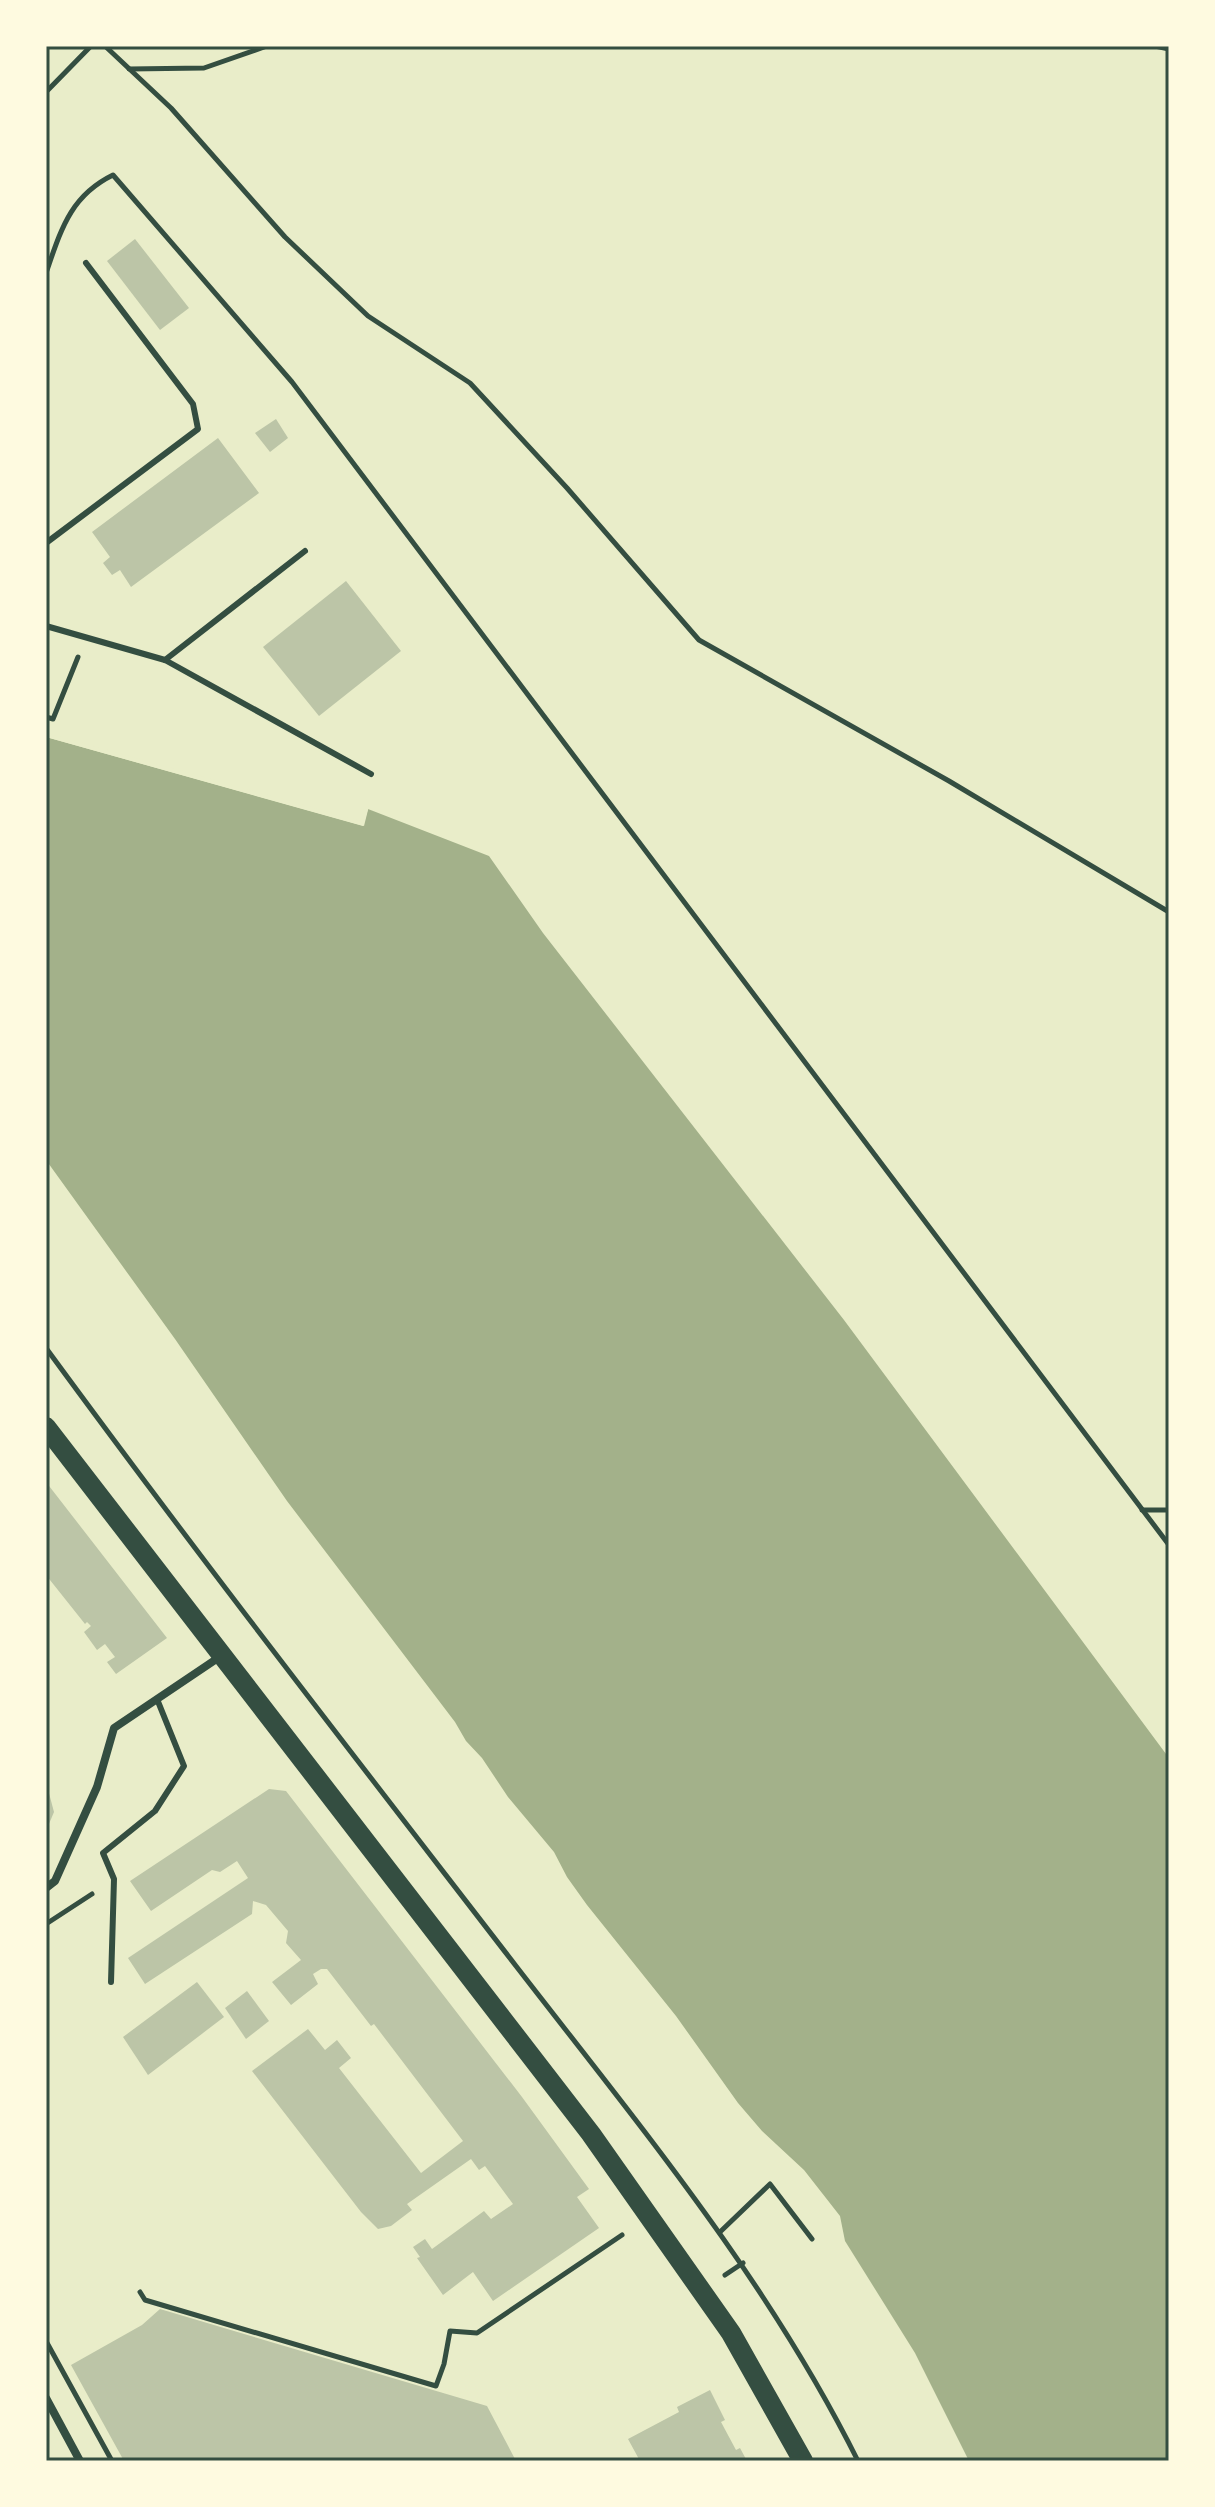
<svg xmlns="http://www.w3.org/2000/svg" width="1215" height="2507" viewBox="0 0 1215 2507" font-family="Karla,sans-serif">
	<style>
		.water { fill: #a3b18a }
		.pier { fill: #e9edc9 }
		.building { fill: #bcc5a7 }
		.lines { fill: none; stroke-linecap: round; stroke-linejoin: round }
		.path { stroke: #344e41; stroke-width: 5 }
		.service { stroke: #344e41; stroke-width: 6 }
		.minor { stroke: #344e41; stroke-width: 8 }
		.primary { stroke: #344e41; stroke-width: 20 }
		.neatline { fill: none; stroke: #344e41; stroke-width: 3 }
	</style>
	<rect width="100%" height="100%" fill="#e9edc9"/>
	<path class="water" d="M46,737L363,826L368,809L489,856L543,933L844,1320L1169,1758V2461H969L915,2353L845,2241L840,2216L804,2170L762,2131L738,2103L676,2016L587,1905L567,1877L554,1852L508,1797L482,1758L466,1741L455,1722L287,1501L175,1339L46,1160Z"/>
	<path class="pier" d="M47,733L361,821L364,808L369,806L364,826L46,737Z"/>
	<g class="building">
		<path d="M135,239L189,308L160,330L107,261Z"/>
		<path d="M276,419L288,438L270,452L255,433Z"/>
		<path d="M218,438L259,493L131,587L120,570L112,575L103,563L110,557L92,532Z"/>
		<path d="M346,581L401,651L319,716L263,647Z"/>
		<path d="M46,1482L167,1638L116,1674L107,1662L115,1657L105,1644L97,1650L84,1632L91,1626L87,1622L85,1624L46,1575Z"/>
		<path d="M46,1782L54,1812L46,1831Z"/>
		<path d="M269,1789L286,1791L522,2097L589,2189L577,2197L599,2228L493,2301L473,2272L443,2295L417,2258L420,2257L413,2247L425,2239L432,2249L484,2211L491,2219L513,2204L485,2166L479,2170L471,2159L407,2204L412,2210L391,2226L378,2229L361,2212L252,2071L308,2029L325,2050L337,2040L351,2058L339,2068L421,2173L463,2141L374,2024L371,2026L327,1969H321L313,1974L318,1984L291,2005L272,1982L301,1960L286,1943L288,1931L266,1905L253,1901L252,1914L145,1984L128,1958L248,1878L237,1861L220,1872L212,1870L151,1911L130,1881Z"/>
		<path d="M197,1982L224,2017L148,2075L123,2037Z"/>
		<path d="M247,1991L269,2021L246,2039L225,2008Z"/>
		<path d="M160,2309L487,2406L516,2461H124L71,2365L142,2325Z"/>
		<path d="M710,2390L725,2420L721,2422L736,2450L740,2448L747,2461H640L628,2439L679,2412L677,2407Z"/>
	</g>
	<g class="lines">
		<g class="path">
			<path d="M105,46L171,108L285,237L368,316L470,383L567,488L699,640L949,781L1169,912"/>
			<path d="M1155,46L1169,49"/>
			<path d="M129,69L204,68L267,46"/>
			<path d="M46,92L91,46"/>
			<path d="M46,273C61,230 70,196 113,175L292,382L1169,1545"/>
			<path d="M46,717L53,719L78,657"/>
			<path d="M46,1348C199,1557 358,1761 516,1966C639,2125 768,2280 858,2461"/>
			<path d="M1142,1510H1169"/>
			<path d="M46,1924L92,1894"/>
			<path d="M720,2232L770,2184L812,2239"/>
			<path d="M725,2275L743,2263"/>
			<path d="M140,2292L145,2300L436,2386L444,2364L450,2331L477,2333L622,2235"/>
			<path d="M46,2341L112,2461"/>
		</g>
		<g class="service">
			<path d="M46,543L198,429L193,404L86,263"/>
			<path d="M46,626L165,660L371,774"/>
			<path d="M165,660L305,551"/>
			<path d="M111,1982L114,1879L103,1853L155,1811L184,1766L157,1699"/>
		</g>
		<g class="minor">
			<path d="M46,1888L55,1881L97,1787L114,1728L221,1656"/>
			<path d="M46,2398L80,2461"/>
		</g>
		<path class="primary" d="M46,1427L591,2134L731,2333L803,2461"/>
	</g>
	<rect width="1215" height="2507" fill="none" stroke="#fefae0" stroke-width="96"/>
	<rect x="48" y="48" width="1119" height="2411" class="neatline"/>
</svg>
